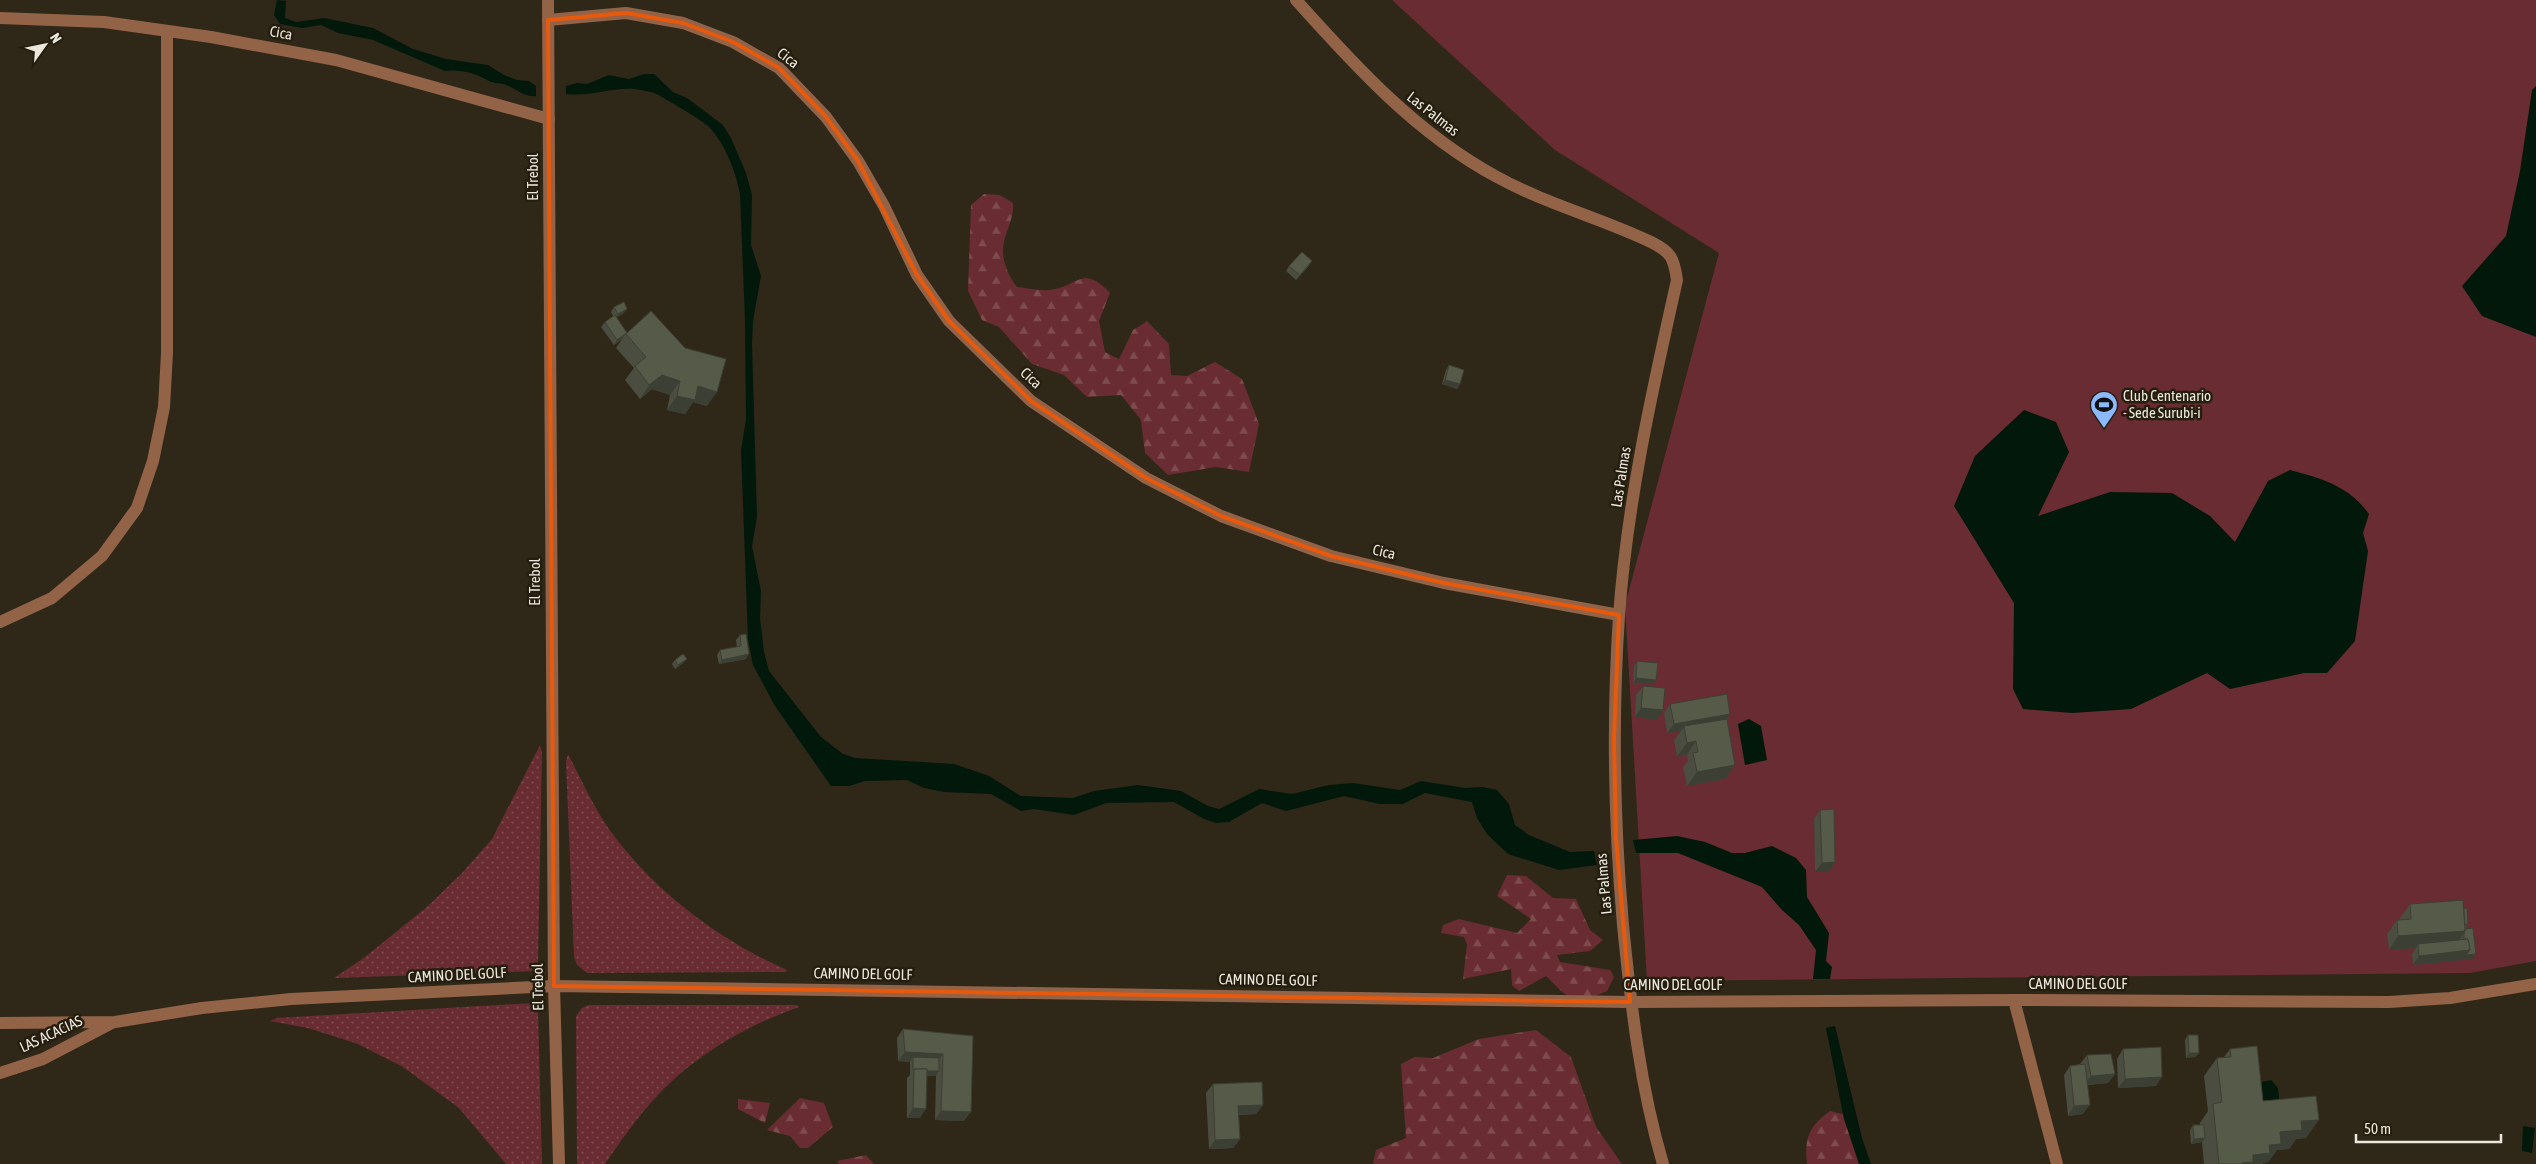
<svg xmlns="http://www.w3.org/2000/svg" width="2536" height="1164" viewBox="0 0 2536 1164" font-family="'Asap Condensed',sans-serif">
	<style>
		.grass { fill: url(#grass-dots) }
		.forest { fill: url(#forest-firs) }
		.pitch { fill: #682c32 }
		.water { fill: #02180a }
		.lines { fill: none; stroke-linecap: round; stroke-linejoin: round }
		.minor { stroke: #936348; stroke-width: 12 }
		.wall { fill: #4a4d3f }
		.shaded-wall { fill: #3c3f33 }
		.building { fill: #565a49; stroke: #3c3f33 }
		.marked { fill: none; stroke: #e8590c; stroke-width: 4; stroke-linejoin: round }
		.labels { text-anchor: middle; stroke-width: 5; stroke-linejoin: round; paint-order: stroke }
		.street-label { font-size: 15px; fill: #ebe7dd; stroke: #251e0f }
		.poi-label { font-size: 15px; fill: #ebe7dd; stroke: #251e0f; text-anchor: start }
	</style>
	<defs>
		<pattern id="grass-dots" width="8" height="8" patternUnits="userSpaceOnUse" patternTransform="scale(1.25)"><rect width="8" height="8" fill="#682c32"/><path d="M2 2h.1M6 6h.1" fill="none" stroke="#7e4b4f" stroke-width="1.8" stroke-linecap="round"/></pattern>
		<pattern id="forest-firs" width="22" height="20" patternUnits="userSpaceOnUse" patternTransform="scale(1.25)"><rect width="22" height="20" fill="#682c32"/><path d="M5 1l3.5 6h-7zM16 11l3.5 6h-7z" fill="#7e4b4f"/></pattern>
	</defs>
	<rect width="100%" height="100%" fill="#2f2819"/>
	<g class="grass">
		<path d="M540,745L542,752L538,964L536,971L334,978L365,957L427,907L463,872L492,839Z"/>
		<path d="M568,754C583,783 597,815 618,841C661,896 723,942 787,970L786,972L587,973L577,965L574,957L566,762Z"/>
		<path d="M533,1003L538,1010L542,1164H506L459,1108L403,1067L358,1044L308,1028L270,1021L277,1018Z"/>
		<path d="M589,1005H797L799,1007C753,1023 706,1049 670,1083C645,1106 624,1136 605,1164H577L576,1016L582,1008Z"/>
	</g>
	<g class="forest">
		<path d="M984,194L1000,195L1013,203C1014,218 1007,228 1004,242C1000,257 1008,276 1017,287C1027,288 1039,291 1049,290C1077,288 1082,263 1110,293L1099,321L1105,352L1119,359L1133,330L1147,321L1169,344L1171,375L1187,376L1215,362L1242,379L1259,424L1249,472L1216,467L1168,475L1145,453L1141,420L1121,395L1087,397L1064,375L1032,364L999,327L982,320L968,291L971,205Z"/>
		<path d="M1507,875L1526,876L1553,898L1576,899L1590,930L1603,940L1590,951L1557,955L1560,962L1610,970L1614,977L1607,991C1572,1006 1571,1001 1546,976L1519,991L1512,985L1511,969L1463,979L1467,945L1464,937L1441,933L1443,925L1459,919L1517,933L1531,919L1497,896Z"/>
		<path d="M1536,1030L1571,1057L1596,1127L1622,1164H1373L1376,1150L1406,1138L1401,1064L1415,1057L1433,1058L1479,1039Z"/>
		<path d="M800,1098L824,1103L833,1127L808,1148H800L790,1136L767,1130Z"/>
		<path d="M738,1099L770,1103L765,1123L738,1109Z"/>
		<path d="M1830,1111L1846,1115L1870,1164H1807C1804,1138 1809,1126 1830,1111Z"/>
		<path d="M866,1155L874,1164H839L837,1161Z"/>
	</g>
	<path class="pitch" d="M1392,0H2536V961L2470,973L1647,981L1625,605L1719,253L1555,150Z"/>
	<g class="water">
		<path d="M277,0L286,1L285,18L296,22L324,18L373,28L413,49L446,59L488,65L504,75L517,80L529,81L536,86V96C526,98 516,89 506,85C500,82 492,84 487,80C475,73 460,69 445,71L373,40L338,33L321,25L302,28L280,24L274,15Z"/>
		<path d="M644,74H654L673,92L687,98L723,125L731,138L746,173L752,195L751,245L761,276L753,321L752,344L757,517L752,546L761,591L760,618L764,652L769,671L821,737L843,754L855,758L954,764L989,776L1021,796L1073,798L1094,791L1138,785L1181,791L1208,806L1219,809L1259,789L1292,794L1329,785L1353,783L1400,790L1421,781L1465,788L1483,787L1497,790L1509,804L1515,825L1529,835L1570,852L1594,851L1597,865L1559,870L1508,854L1487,834L1477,818L1472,802L1425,793L1403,804H1380L1344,796L1286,811L1262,803L1229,822L1216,823L1204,819L1174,802L1106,803L1074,815L1034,809L1021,811L991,794L944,792L924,788L907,780L865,781L849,786H831L775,706L753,665L748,639L741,450L746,419L745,321L740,194C736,172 725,144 710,128C704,121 663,97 654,93C648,91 641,90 635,89C611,87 590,97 566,94V86L577,83L587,84L609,75L629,79Z"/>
		<path d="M2536,86V337L2482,316L2462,286L2506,236L2520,171L2532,90Z"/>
		<path d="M2024,410L2056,422L2069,452L2038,516L2110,492L2172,493L2210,516L2235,542L2268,481L2290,470C2321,478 2349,486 2369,514L2363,533L2368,551L2355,641L2327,673H2304L2230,689L2207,673L2131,709L2072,713L2023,709L2013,689L2014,603L1954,506L1975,456Z"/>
		<path d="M1749,719L1761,726L1767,760L1745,765L1738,724Z"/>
		<path d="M1677,836L1705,842L1732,853H1745L1772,846L1796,858L1806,870L1807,897L1829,933L1826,961L1832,967L1830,979H1813L1816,950L1799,925L1781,909L1762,887L1678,853H1636L1633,840Z"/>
		<path d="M1835,1026L1862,1138L1871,1164H1859L1844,1119L1826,1028Z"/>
		<path d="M2271,1080L2278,1088L2280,1107L2254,1114L2248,1085Z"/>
		<path d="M2523,1126L2535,1128L2532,1153L2522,1151Z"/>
	</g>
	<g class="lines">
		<g class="minor">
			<path d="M548,0L554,986L559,1164"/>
			<path d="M1296,0C1356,67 1417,134 1497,177C1546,204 1601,218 1651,242C1671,252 1674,258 1677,280C1652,391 1627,503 1619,616C1612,720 1614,822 1623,925C1631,1006 1640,1086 1663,1164"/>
			<path d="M0,18L104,22L211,37L336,60L549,119"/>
			<path d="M548,20L626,13L683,23L733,42L779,68L826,117L858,161L884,206L917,275L949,321L1031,401L1146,478L1221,516L1331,556L1444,583L1619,615"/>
			<path d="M0,622L52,598L102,556L137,508L153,461L164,407L167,353V31"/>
			<path d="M2014,1000L2057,1164"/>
			<path d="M0,1023L115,1022L202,1008L291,999L554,986L1630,1002L2014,1000L2389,1002L2450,998L2536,984"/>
			<path d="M0,1073L43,1059L112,1023"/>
		</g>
	</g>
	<g class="wall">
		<path d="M1289,266H1309L1296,280L1286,271Z"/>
		<path d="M614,307L624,313L616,318L627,333L707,406L693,402L685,414L667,410L670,395L652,389L640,399L625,380L634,368L616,348L622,339L614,345L601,327L605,322L613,316L611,312Z"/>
		<path d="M1449,365L1460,384L1457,389L1442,384L1446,370Z"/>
		<path d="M740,635L746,659L719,664L717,655L720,650L737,647L736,640Z"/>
		<path d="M675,660L683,663L675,669L672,664Z"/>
		<path d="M1637,661L1656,680L1653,684L1633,683L1634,666Z"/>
		<path d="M1643,686L1663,710L1657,720L1635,717L1636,695Z"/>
		<path d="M1670,704L1730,714L1727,719L1735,765L1725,779L1687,786L1683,767L1688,761L1687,755L1677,757L1674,740L1681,731L1667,733L1664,713Z"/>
		<path d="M1820,810L1835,862L1829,872H1815L1814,819Z"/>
		<path d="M2410,904L2464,909L2468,924L2465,929L2476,954L2472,959L2413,965L2412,954L2416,948L2389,950L2387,934L2397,920H2400V918Z"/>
		<path d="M903,1029L973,1036L964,1121L935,1120L936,1076H927L920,1118H907V1078L910,1075V1062L898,1061L897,1038Z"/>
		<path d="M2188,1035L2199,1053L2195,1057L2186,1058L2185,1040Z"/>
		<path d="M2123,1049L2156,1086L2118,1088L2117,1059Z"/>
		<path d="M2230,1049L2263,1101L2306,1138L2296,1139L2289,1149L2277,1150L2268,1162L2263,1163L2262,1164H2204L2202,1142L2191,1144L2190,1130L2193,1125H2200V1123L2208,1111L2204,1076L2217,1058L2224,1057Z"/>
		<path d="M2087,1055L2115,1074L2108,1083L2088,1085L2083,1114L2068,1116L2064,1075L2070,1066L2080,1064Z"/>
		<path d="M1213,1084L1263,1105L1256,1114L1239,1115L1240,1139L1233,1148L1209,1149L1206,1093Z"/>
	</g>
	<g class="shaded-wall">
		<path d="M627,309L624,313L615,318L618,314Z"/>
		<path d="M625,334L622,339L614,345L617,340Z"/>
		<path d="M662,375L680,381L670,395L652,389L640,399L649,385Z"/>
		<path d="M1445,380L1460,384L1457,389L1442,384Z"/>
		<path d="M698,386L717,392L707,406L693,402L685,414L667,410L677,396Z"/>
		<path d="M749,654L746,659L719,664L722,660Z"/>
		<path d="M687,659L683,663L675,669L678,665Z"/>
		<path d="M1636,678L1656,680L1653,684L1633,683Z"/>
		<path d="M1641,708L1663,710L1657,720L1635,717Z"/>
		<path d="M1730,714L1723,724L1684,726L1681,731L1667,733L1674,724Z"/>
		<path d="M1696,741L1687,755L1677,757L1687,743Z"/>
		<path d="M1735,765L1725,779L1687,786L1697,772Z"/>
		<path d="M1835,862L1829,872H1815L1822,863Z"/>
		<path d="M2465,931L2456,945L2418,944L2416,948L2389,950L2398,936Z"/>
		<path d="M2470,950L2463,960L2413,965L2419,956Z"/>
		<path d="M2476,954L2472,959L2463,960L2466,955Z"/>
		<path d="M905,1052L943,1054L936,1063L913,1057L910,1062L898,1061Z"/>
		<path d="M2189,1053H2199L2195,1057L2186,1058Z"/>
		<path d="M914,1070L939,1071L936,1076L914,1075Z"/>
		<path d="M2115,1074L2108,1083L2084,1085L2091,1076Z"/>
		<path d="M2162,1077L2156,1086L2118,1088L2125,1079Z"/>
		<path d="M1263,1105L1256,1114L1232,1115L1238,1106Z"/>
		<path d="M2090,1105L2083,1114L2068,1116L2074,1106Z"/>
		<path d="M913,1108L926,1109L920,1118H907Z"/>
		<path d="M941,1111L971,1112L964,1121L935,1120Z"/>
		<path d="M2319,1120L2306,1138L2296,1139L2289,1149L2277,1150L2268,1162L2263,1163L2262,1164H2241L2280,1132L2301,1121Z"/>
		<path d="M2205,1138L2202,1142L2191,1144L2194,1139Z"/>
		<path d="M1240,1139L1233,1148L1209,1149L1215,1140Z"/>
	</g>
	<g class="building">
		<path d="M1302,252L1312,261L1300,275L1289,266Z"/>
		<path d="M624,302L627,309L618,314L614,307Z"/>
		<path d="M651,311L685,348L726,359L717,392L698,386L695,400L677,396L680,381L662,375L649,385L635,366L646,357L626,334Z"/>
		<path d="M615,315L627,333L617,340L605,322Z"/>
		<path d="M1449,365L1464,370L1460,384L1445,380Z"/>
		<path d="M746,634L749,654L722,660L720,650L741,646L740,635Z"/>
		<path d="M683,654L687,659L678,665L675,660Z"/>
		<path d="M1637,661L1658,663L1656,680L1636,678Z"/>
		<path d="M1643,686L1665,688L1663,710L1641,708Z"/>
		<path d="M1727,694L1730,714L1674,724L1670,704Z"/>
		<path d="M1727,719L1735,765L1697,772L1693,753L1698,752L1696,741L1687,743L1684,726Z"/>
		<path d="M1834,809L1835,862L1822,863L1820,810Z"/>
		<path d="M2463,900L2465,931L2398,936L2397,920L2411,919L2410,904Z"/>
		<path d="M2467,908L2468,924L2465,925L2464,909Z"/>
		<path d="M2473,928L2476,954L2466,955L2470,950L2468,939H2464V933L2465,931V929Z"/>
		<path d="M2468,939L2470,950L2419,956L2418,944Z"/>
		<path d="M903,1029L973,1036L971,1112L941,1111L943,1054L905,1052Z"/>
		<path d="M2188,1035H2198L2199,1053H2189Z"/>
		<path d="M2257,1046L2263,1101L2316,1096L2319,1120L2301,1121L2302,1130L2280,1132L2281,1144L2269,1145L2270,1153L2253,1155V1162L2242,1163V1164H2219L2213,1104L2222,1102L2217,1058L2231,1057L2230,1049Z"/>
		<path d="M2161,1047L2162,1077L2125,1079L2123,1049Z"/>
		<path d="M2111,1054L2115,1074L2091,1076L2087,1055Z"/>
		<path d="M913,1057L939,1058V1071H927V1069H914L913,1070Z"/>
		<path d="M2085,1064L2090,1105L2074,1106L2070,1066Z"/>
		<path d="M914,1069H927L926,1109L913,1108Z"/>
		<path d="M1262,1082L1263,1105L1238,1106L1240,1139L1215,1140L1213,1084Z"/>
		<path d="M2193,1125H2204L2205,1138L2194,1139Z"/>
	</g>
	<path class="marked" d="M626,13L683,23L733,42L779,68L826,117L858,161L917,275L949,321L1031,401L1146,478L1221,516L1331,556L1444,583L1619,615L1614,739L1616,838L1630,1002L554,986L548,20Z"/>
	<defs>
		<symbol id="stadium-pin" viewBox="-11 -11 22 30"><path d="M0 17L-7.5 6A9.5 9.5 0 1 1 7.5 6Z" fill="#8bb9fc" stroke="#251e0f"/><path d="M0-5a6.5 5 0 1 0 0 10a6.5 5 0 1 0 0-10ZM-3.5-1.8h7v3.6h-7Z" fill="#111"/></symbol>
	</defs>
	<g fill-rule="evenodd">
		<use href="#stadium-pin" x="2088" y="389" width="32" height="43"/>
	</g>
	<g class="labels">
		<g class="street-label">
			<text transform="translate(281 33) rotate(10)" y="5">Cica</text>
			<text transform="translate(788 58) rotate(38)" y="5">Cica</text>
			<text transform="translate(1433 114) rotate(38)" y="5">Las Palmas</text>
			<text transform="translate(533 177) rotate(-90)" y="5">El Trebol</text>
			<text transform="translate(1031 378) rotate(43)" y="5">Cica</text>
			<text transform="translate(1621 477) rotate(-81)" y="5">Las Palmas</text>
			<text transform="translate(1384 552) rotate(13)" y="5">Cica</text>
			<text transform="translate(535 582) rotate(-90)" y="5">El Trebol</text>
			<text transform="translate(1604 884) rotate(-95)" y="5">Las Palmas</text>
			<text transform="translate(863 974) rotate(1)" y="5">CAMINO DEL GOLF</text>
			<text transform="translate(457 975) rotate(-3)" y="5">CAMINO DEL GOLF</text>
			<text transform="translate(1268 980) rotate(1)" y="5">CAMINO DEL GOLF</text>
			<text x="2078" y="989">CAMINO DEL GOLF</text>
			<text x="1673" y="990">CAMINO DEL GOLF</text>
			<text transform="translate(538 987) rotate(-91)" y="5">El Trebol</text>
			<text transform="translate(51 1034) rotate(-25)" y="5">LAS ACACIAS</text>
		</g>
		<g class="poi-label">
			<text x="2123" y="401">Club Centenario<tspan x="2123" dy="17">- Sede Surubi-i</tspan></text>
		</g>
	</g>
	<g transform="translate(45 45) rotate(57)" stroke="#251e0f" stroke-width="4" paint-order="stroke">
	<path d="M0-4L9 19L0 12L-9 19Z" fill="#ebe7dd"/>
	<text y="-8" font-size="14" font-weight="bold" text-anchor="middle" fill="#ebe7dd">N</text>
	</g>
	<path d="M2356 1134v8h145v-8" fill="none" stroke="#ebe7dd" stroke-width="2.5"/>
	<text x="2364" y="1134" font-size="15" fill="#ebe7dd" stroke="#251e0f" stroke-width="4" paint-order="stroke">50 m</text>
</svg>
